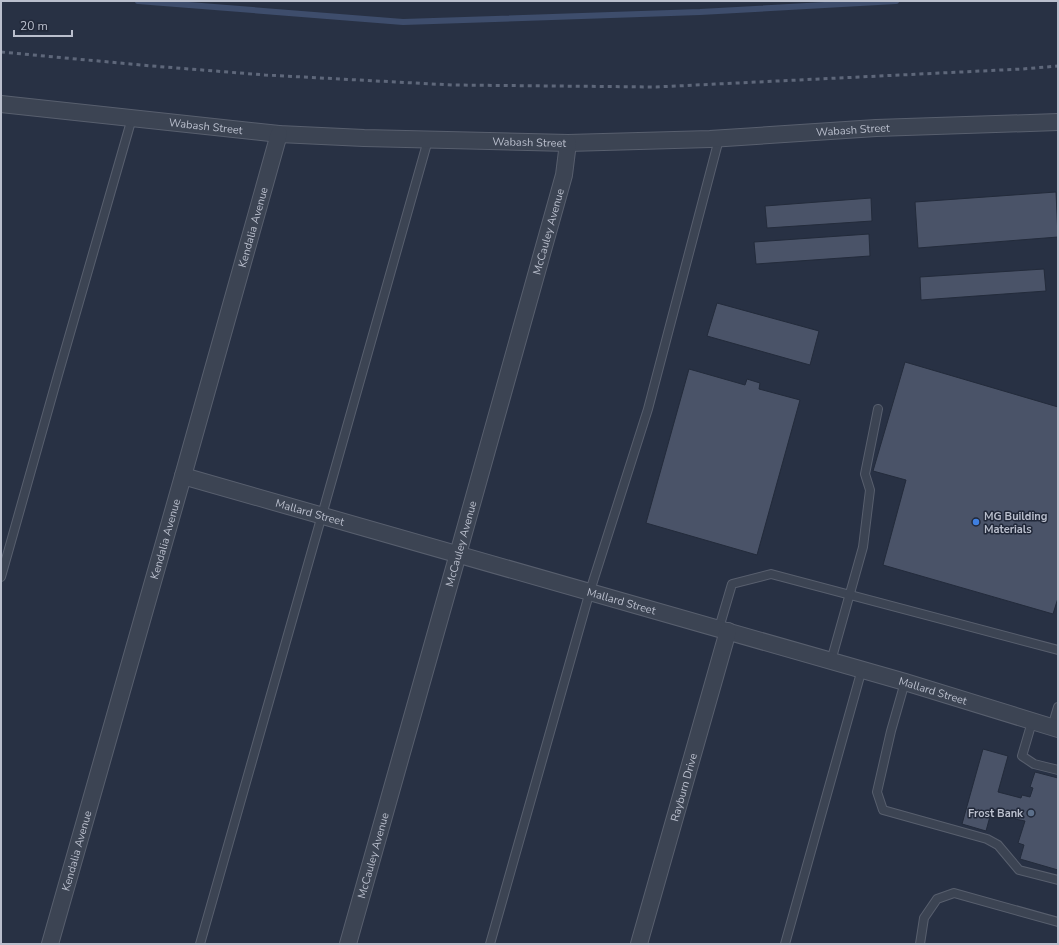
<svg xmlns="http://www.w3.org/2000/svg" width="1059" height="945" viewBox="0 0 1059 945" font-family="'Nunito Sans',sans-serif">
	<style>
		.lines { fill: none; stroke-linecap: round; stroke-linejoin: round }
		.stream { stroke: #3e4d6c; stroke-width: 6 }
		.building { fill: #4a5368; stroke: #232b3b }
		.lane-casing { stroke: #585f6e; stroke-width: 10 }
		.street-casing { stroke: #585f6e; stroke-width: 18 }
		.lane { stroke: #3c4453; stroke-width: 8 }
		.street { stroke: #3c4453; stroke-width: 16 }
		.rail { stroke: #5e677a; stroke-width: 3; stroke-dasharray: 4 4; stroke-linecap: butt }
		.shop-dot { fill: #3f7fe0; stroke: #212839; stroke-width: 1.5 }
		.service-dot { fill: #5c6f8a; stroke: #212839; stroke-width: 1.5 }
		.labels { text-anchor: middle; stroke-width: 3; stroke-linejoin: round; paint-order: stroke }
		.street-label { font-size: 11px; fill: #babfcd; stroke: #212839 }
		.poi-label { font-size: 11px; font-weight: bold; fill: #babfcd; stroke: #212839; text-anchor: start }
	</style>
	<rect width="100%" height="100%" fill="#283144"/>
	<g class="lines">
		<path class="stream" d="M138,1L403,22L700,12L896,1"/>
	</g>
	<g class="building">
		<path d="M1056,192L1058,237L918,248L915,202Z"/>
		<path d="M871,198L872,221L767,228L765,206Z"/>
		<path d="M869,234L870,256L756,264L754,242Z"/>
		<path d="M1044,269L1046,291L921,300L920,277Z"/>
		<path d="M717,303L819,331L810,365L707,336Z"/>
		<path d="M905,362L1058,407V598L1053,614L883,565L906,480L873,471Z"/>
		<path d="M689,369L745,385L747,379L760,383L759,389L800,400L757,555L646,523Z"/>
		<path d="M983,749L1008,756L998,792L1021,798L1022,795L1030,797L1033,788L1030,787L1035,772L1058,778V870L1020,859L1024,845L1018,843L1025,821L1015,819L1016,816L992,809L986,831L962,824Z"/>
	</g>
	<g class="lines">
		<defs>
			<g id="lane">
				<path d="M1,577L58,375L132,118"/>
				<path d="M719,628L732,584L771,574L1058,650"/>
				<path d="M831,661L863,547L870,490L865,474L878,409"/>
				<path d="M905,682L891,731L877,792L883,810L987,839L998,845L1019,870L1058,880"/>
				<path d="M1032,722L1022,756L1034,764L1058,770"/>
				<path d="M1052,727L1058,707"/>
				<path d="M200,944L322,515L428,140"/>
				<path d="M490,944L590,591L648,409L719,139"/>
				<path d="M785,944L862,669"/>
				<path d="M920,944L924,918L937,899L954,893L1058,922"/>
			</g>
			<g id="street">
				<path id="s1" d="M1,104L279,134L364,138L568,143L710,139L876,128L1058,122"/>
				<path id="s2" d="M183,476L905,682L1058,729"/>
				<path id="s3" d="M50,944L183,476L279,134"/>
				<path id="s4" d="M348,944L458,554L564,175L568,143"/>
				<path id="s5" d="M639,944L728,631"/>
			</g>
		</defs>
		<use href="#lane" class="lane-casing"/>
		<use href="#street" class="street-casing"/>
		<use href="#lane" class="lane"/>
		<use href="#street" class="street"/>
		<path class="rail" d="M1,52L152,66L265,75L452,85L656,87L1022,69L1058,66"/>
	</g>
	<circle class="shop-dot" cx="976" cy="522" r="4"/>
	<circle class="service-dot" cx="1031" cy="813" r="4"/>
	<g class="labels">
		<g class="street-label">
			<text dy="4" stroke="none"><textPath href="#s1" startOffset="206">Wabash Street</textPath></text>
			<text dy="4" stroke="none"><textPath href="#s1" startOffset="854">Wabash Street</textPath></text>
			<text dy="4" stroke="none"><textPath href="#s1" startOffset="530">Wabash Street</textPath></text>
			<text dy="4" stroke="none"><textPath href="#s3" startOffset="745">Kendalia Avenue</textPath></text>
			<text dy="4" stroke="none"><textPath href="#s4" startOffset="740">McCauley Avenue</textPath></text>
			<text dy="4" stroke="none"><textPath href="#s2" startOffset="132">Mallard Street</textPath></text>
			<text dy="4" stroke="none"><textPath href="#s3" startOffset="421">Kendalia Avenue</textPath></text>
			<text dy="4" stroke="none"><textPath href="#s4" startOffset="416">McCauley Avenue</textPath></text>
			<text dy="4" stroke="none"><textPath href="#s2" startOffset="456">Mallard Street</textPath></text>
			<text dy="4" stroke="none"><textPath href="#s2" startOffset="780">Mallard Street</textPath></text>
			<text dy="4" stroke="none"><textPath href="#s5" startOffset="163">Rayburn Drive</textPath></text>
			<text dy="4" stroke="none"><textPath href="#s3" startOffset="97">Kendalia Avenue</textPath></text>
			<text dy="4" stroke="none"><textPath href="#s4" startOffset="92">McCauley Avenue</textPath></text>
		</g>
		<g class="poi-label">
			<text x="984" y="520">MG Building<tspan x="984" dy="13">Materials</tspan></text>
			<text x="1023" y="817" text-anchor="end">Frost Bank</text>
		</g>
	</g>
	<rect width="1059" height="945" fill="none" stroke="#babfcd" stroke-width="4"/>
	<path d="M14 30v6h58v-6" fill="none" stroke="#babfcd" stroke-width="2"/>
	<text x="20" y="30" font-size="12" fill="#babfcd" stroke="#212839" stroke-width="3" paint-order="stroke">20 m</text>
</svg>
